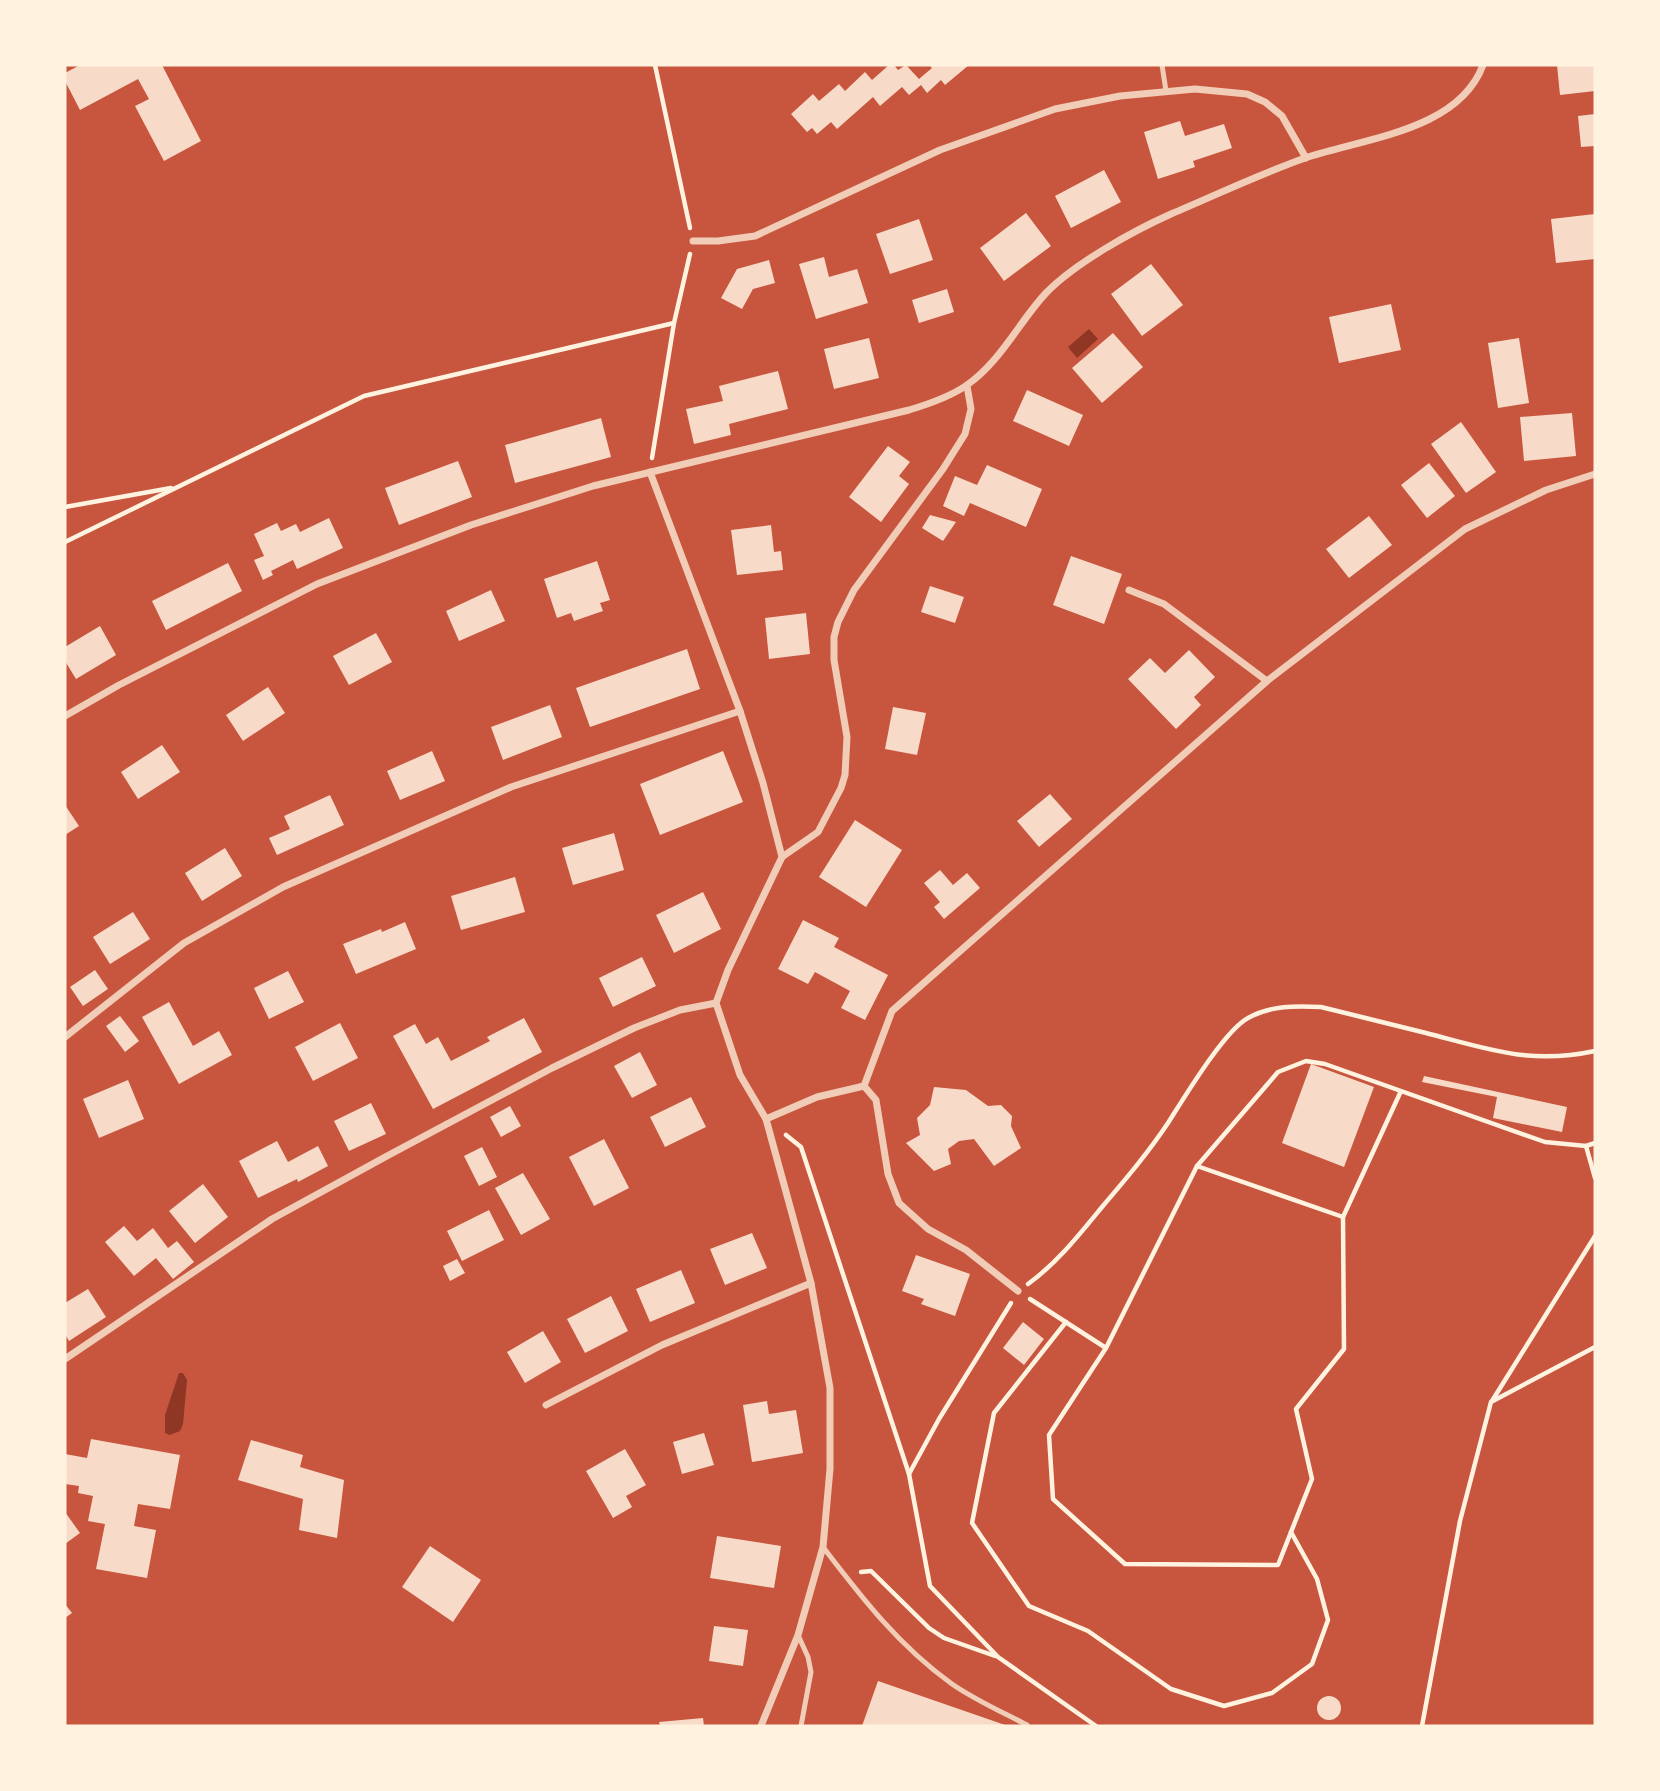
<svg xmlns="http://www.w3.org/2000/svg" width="1660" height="1791" viewBox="0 0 1660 1791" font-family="'Fira Sans',sans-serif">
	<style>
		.water { fill: #8f3625 }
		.building { fill: #f7dbc8 }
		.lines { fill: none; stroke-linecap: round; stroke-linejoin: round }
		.path { stroke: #fff3e0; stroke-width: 4.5 }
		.service { stroke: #f1ccb7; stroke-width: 5 }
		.minor { stroke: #f1ccb7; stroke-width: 7 }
	</style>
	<rect width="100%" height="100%" fill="#c8553d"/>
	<g class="water">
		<path d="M1089,329L1098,339L1077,358L1068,347Z"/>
		<path d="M179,1373H183L187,1380L183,1424L180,1431L170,1435L165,1433V1415Z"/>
	</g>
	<g class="building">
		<path d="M80,65H162L201,141L164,161L135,106L149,99L138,79L80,110L65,81V73Z"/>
		<path d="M889,65H894L898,70L906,65L919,79L932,68L929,65H969L945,85L941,80L927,93L921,85L909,95L902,87L880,106L873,97L837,129L831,122L817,134L812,128L807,132L791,114L813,94L819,101L839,84L845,91L865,72L872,80Z"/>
		<path d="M1557,65H1595V91L1560,95Z"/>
		<path d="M1595,114V146L1581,147L1578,116Z"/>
		<path d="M1180,121L1185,136L1224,124L1232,148L1193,161L1195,167L1158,179L1144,132Z"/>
		<path d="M1104,170L1121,202L1071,228L1055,196Z"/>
		<path d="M1026,213L1051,246L1004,281L980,248Z"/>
		<path d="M1595,214V259L1556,263L1551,219Z"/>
		<path d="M919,219L933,260L890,274L876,234Z"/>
		<path d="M824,257L829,277L857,269L868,303L816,319L799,264Z"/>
		<path d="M769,260L775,283L753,289L742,309L721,298L737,269Z"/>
		<path d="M1151,264L1183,305L1142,336L1111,294Z"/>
		<path d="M947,289L954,312L919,323L912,300Z"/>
		<path d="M1391,304L1401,350L1339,363L1329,317Z"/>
		<path d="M1113,333L1143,367L1102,403L1072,368Z"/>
		<path d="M869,338L879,378L834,389L824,349Z"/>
		<path d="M1519,338L1529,403L1498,408L1488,343Z"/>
		<path d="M778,371L788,409L729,424L731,435L694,444L686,409L723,401L719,386Z"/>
		<path d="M1027,390L1083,415L1069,446L1013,421Z"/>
		<path d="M1572,413L1576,456L1524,461L1520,417Z"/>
		<path d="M601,418L611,457L515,483L505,445Z"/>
		<path d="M1461,422L1496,472L1466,493L1431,444Z"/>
		<path d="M888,446L910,462L899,476L909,484L881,522L849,497Z"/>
		<path d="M458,461L472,497L399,525L385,488Z"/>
		<path d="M1429,463L1455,496L1427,518L1401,485Z"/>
		<path d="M987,465L1042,489L1026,527L970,503L964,516L943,506L955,476L977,485Z"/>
		<path d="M930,515L956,522L943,541L922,528Z"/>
		<path d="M1369,516L1392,545L1349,578L1326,549Z"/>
		<path d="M329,518L343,548L297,569L293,560L271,571L273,575L263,580L254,560L264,556L254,534L277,523L281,531L296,524L300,532Z"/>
		<path d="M771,525L774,552L781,551L783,570L737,575L731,530Z"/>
		<path d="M1071,556L1122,574L1104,624L1053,605Z"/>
		<path d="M597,561L610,600L600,603L603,611L574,621L571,613L557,618L544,579Z"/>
		<path d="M228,563L242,591L166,630L152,601Z"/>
		<path d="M930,586L964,597L955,623L921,612Z"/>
		<path d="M491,590L505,621L459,641L446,611Z"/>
		<path d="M806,613L810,654L769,659L765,618Z"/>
		<path d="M100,626L116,655L76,679L65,661V647Z"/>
		<path d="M376,633L392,662L349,685L333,656Z"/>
		<path d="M687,649L700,689L590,727L576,688Z"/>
		<path d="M1189,650L1215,677L1194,697L1201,705L1176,729L1128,679L1150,658L1165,673Z"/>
		<path d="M268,687L285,713L243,741L226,715Z"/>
		<path d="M550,705L562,737L503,760L491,727Z"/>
		<path d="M893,707L926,713L917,755L885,749Z"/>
		<path d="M162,745L180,772L138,799L121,772Z"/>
		<path d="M432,751L445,781L400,800L387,771Z"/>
		<path d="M723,751L743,802L660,835L640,784Z"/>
		<path d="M1050,794L1072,819L1039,847L1017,821Z"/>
		<path d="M330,795L344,825L277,855L269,838L290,829L284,816Z"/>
		<path d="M65,805L79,826L65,835Z"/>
		<path d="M855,820L902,850L866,907L819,877Z"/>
		<path d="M614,833L624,870L573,885L562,848Z"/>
		<path d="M225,848L242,876L202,901L185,873Z"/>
		<path d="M940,870L953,885L967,873L980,888L944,919L934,907L940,902L924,883Z"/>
		<path d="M515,877L525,912L461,930L451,896Z"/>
		<path d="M703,892L721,929L674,953L656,915Z"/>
		<path d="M133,912L150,939L110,964L93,937Z"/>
		<path d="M803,920L839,938L834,947L888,975L865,1020L841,1008L850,991L815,972L808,984L778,969Z"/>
		<path d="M405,922L416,949L356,974L343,944L381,929L382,932Z"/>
		<path d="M642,957L656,986L613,1007L599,978Z"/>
		<path d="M95,970L108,989L83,1006L70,987Z"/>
		<path d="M288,971L304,1002L269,1019L254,988Z"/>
		<path d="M169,1002L193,1046L219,1031L232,1055L179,1084L142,1017Z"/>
		<path d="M120,1016L139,1041L125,1052L106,1026Z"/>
		<path d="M524,1018L542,1052L433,1109L393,1036L415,1024L426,1044L438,1037L451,1061L490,1041L487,1037Z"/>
		<path d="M340,1023L358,1058L313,1081L295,1047Z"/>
		<path d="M640,1052L657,1085L632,1098L614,1066Z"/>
		<path d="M1311,1064L1374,1087L1344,1167L1282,1143Z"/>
		<path d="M1424,1076L1567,1107L1562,1132L1493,1118L1497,1097L1422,1082Z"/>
		<path d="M128,1080L144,1119L99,1138L83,1099Z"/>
		<path d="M934,1087L966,1090L988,1106L1001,1105L1012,1116L1011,1126L1021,1148L994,1166L974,1139L959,1141L948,1149L951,1164L934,1171L906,1143L920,1135L917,1118L930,1105Z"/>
		<path d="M691,1097L706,1127L665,1147L650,1117Z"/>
		<path d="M371,1103L386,1134L349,1151L334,1121Z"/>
		<path d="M510,1106L521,1126L501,1137L490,1117Z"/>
		<path d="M604,1139L629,1188L594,1206L569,1157Z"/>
		<path d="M277,1141L288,1162L318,1146L328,1166L298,1182L297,1179L258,1198L239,1161Z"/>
		<path d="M482,1147L497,1177L479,1186L464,1156Z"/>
		<path d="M523,1173L550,1219L521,1235L495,1188Z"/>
		<path d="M203,1184L228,1217L195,1243L169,1211Z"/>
		<path d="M489,1210L504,1240L462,1261L447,1231Z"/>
		<path d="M124,1226L137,1241L153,1228L168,1248L177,1241L194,1262L173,1279L156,1258L134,1276L105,1242Z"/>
		<path d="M752,1233L767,1268L725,1285L710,1249Z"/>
		<path d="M916,1255L970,1274L955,1316L921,1304L924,1299L902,1291Z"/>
		<path d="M457,1259L465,1273L450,1281L443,1266Z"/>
		<path d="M681,1270L695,1303L650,1322L636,1289Z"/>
		<path d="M88,1289L106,1317L69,1341L65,1334V1303Z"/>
		<path d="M611,1296L628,1331L585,1353L567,1319Z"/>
		<path d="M1023,1322L1044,1339L1024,1365L1003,1348Z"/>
		<path d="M543,1331L561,1362L525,1383L507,1352Z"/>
		<path d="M767,1401L769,1414L796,1410L803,1453L752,1462L743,1405Z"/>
		<path d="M704,1433L714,1465L682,1474L673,1442Z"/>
		<path d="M91,1439L180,1455L170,1509L138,1504L134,1526L156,1530L147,1578L96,1569L105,1524L88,1521L93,1496L78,1493L79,1486L65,1484V1454L87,1458Z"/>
		<path d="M251,1440L303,1455L300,1467L344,1480L337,1538L299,1530L303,1499L238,1480Z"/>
		<path d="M625,1449L646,1485L626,1496L632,1507L613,1518L586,1471Z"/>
		<path d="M65,1512L80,1533L65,1544Z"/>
		<path d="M717,1536L781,1546L774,1588L710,1578Z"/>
		<path d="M430,1546L481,1580L453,1622L402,1587Z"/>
		<path d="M65,1604L72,1613L65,1618Z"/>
		<path d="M714,1626L748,1630L743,1666L709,1661Z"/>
		<path d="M878,1681L1008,1726H862Z"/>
		<circle cx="1329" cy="1708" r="12"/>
		<path d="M703,1718L704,1726H660L659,1722Z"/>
	</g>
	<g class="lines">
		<g class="path">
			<path d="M655,65L690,228"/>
			<path d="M652,458L674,323L690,254"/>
			<path d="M65,507L171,488"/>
			<path d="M65,542L364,396L674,323"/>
			<path d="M1401,1091L1343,1217L1344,1349L1296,1409L1312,1479L1278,1565L1125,1564L1053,1499L1049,1435L1106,1348L1197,1166L1278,1072L1306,1061L1325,1064L1545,1142L1586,1146L1595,1143"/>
			<path d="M786,1135L801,1147L909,1474L930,1586L998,1657L1096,1726"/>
			<path d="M1586,1146L1595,1178"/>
			<path d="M1197,1166L1343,1217"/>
			<path d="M1028,1284C1057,1263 1079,1235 1102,1207C1125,1180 1148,1153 1168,1123C1184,1098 1224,1031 1248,1018C1271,1005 1296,1006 1321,1007C1356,1016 1391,1024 1426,1033C1488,1049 1530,1065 1595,1051"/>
			<path d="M1030,1299L1106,1348"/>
			<path d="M1066,1322L994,1413L972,1523L1029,1606L1088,1631L1171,1689L1224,1706L1272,1693L1312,1664L1328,1620L1317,1579L1291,1532"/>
			<path d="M1492,1401L1595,1236"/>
			<path d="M909,1474L939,1419L1011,1303"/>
			<path d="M861,1572L871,1571L929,1628L944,1638L995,1656"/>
			<path d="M1422,1726L1460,1521L1491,1402L1595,1347"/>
		</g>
		<g class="service">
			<path d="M1162,65L1166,91"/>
			<path d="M823,1547C862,1598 899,1646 952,1684C975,1700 1002,1712 1027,1725"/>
			<path d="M798,1635L808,1657L811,1672L801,1726"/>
		</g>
		<g class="minor">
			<path d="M693,241H718L755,236L940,150L1055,109L1120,96L1195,89L1247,94L1265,102L1282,116L1306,158"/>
			<path d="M650,472L740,711L763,783L782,857"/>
			<path d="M1129,590L1164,604L1267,681"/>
			<path d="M65,716L119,685L317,584L471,525L593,486L909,410C929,404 950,397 967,385C1001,361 1019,322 1046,293C1075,263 1133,231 1171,214C1216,195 1262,173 1308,157C1366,138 1459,130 1483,65"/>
			<path d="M65,1037L184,943L283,887L511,787L740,711"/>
			<path d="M864,1086L892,1011L1267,681L1465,529L1546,490L1595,474"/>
			<path d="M766,1119L817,1097L864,1086L876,1100L888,1174L899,1203L928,1229L966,1250L1018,1291"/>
			<path d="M65,1359L272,1219L387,1156L552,1068L634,1028L680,1010L716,1003"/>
			<path d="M546,1405L662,1345L811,1283"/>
			<path d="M761,1726L798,1635L823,1547L830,1469V1388L811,1283L766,1119L740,1075L716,1003L728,970L782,857L818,832L841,788L845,775L847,737L834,660V637L838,622L854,590L943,469L965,434L971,409L967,386"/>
		</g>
	</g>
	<rect width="1660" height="1791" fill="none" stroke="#fff3e0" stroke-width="133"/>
</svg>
